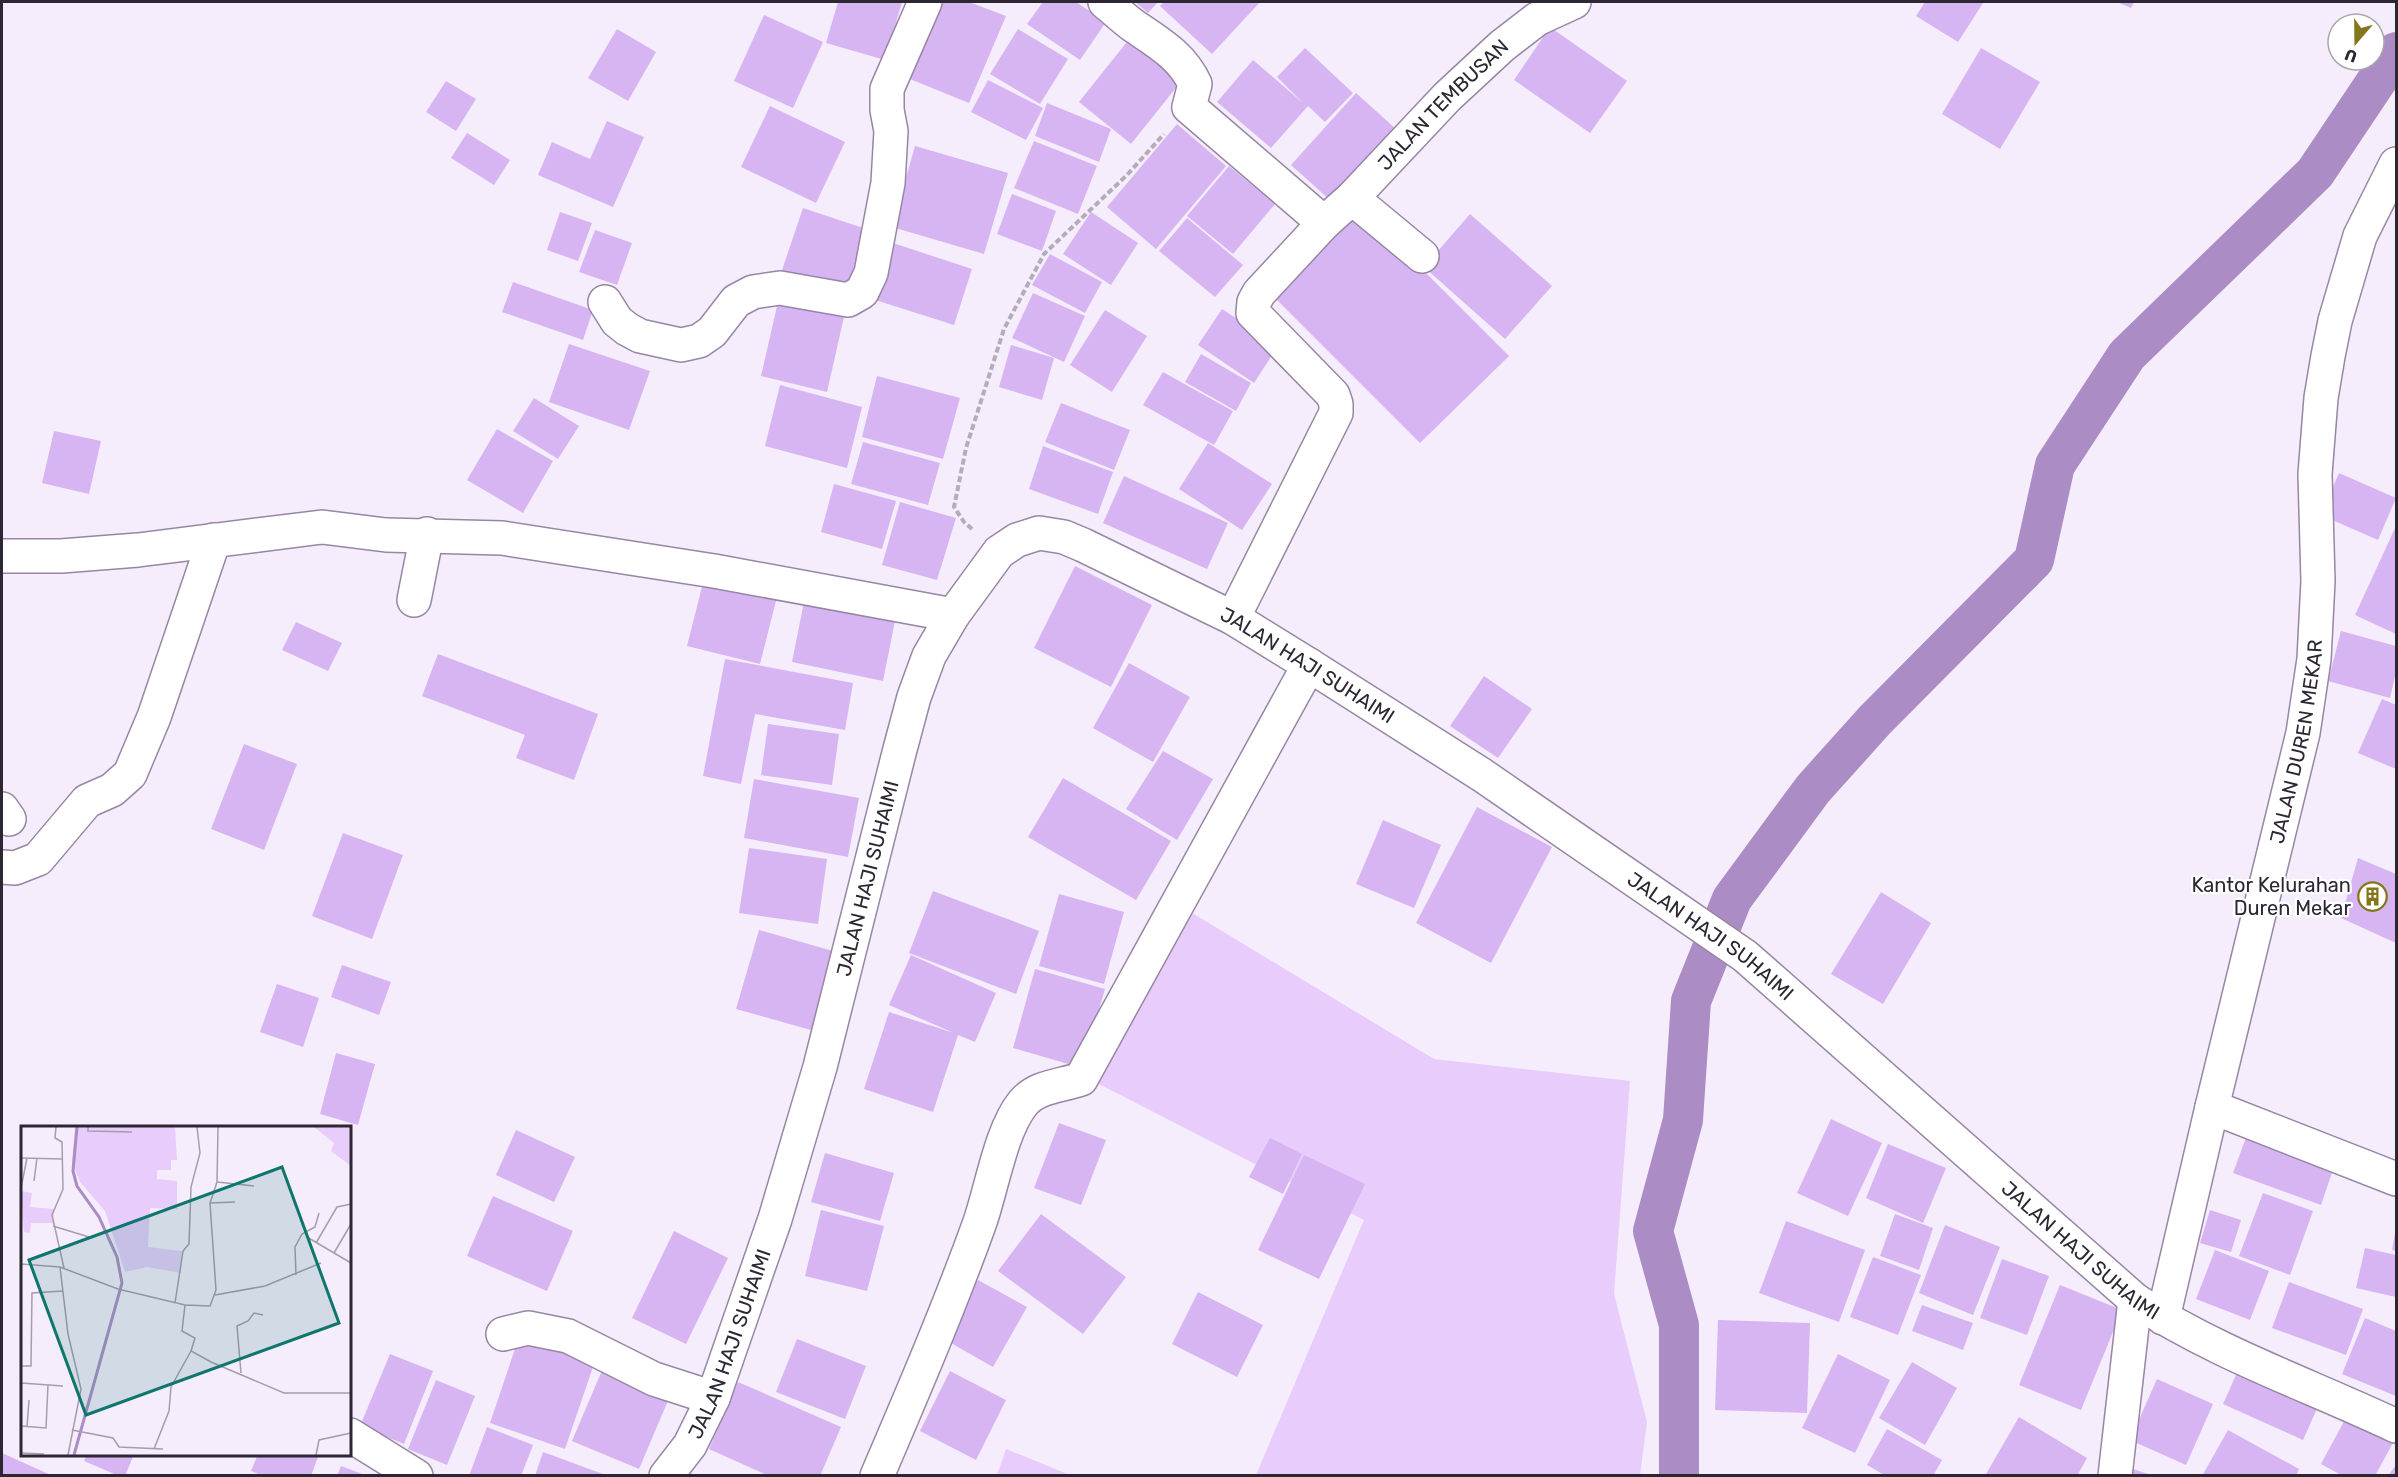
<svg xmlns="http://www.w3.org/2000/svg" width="2398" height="1477" viewBox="0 0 2398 1477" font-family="Rubik,sans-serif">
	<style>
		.green { fill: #e7ccfc }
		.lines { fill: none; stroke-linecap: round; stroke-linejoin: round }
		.canal { stroke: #ac8cc5; stroke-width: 40 }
		.building { fill: #d7b5f2 }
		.street-casing { stroke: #9786a4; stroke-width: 36 }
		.path { stroke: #b4acba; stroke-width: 4; stroke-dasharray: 6 3; stroke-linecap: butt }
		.street { stroke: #fff; stroke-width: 33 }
		.labels { text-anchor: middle; stroke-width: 4.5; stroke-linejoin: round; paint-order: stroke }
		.street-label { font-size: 20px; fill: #2d2633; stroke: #fff }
		.poi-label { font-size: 20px; fill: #2d2633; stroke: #fff; text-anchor: end }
		.inset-river { fill: none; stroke: #ac8cc5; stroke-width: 3 }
		.inset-road { fill: none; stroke: #a59dab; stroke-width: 1.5 }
		.view { fill: #0f766e; fill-opacity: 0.15; stroke: #0f766e; stroke-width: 3 }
		.inset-edge { fill: none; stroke: #2d2633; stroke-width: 3 }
	</style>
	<rect width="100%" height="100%" fill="#f5edfb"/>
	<g class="green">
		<path d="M1169,899L1434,1059L1630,1081L1614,1294L1647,1422L1640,1475H1256L1364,1220L1095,1082Z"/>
		<path d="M1006,1449L1070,1475H997Z"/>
	</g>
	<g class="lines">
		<path class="canal" d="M1679,1476V1325L1653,1231L1683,1120L1691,1001L1732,899L1813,789L1875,720L2034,560L2055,465L2127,355L2315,173L2396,52"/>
	</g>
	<g class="building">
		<path d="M838,2H902L885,60L826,43Z"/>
		<path d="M943,2H969L1006,16L969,103L910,79Z"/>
		<path d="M1043,2H1076L1106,22L1080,60L1027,24Z"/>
		<path d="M1135,2H1158L1148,13Z"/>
		<path d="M1164,2H1260L1212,54L1160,6Z"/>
		<path d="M1925,2H1981L1983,3L1958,42L1916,16Z"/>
		<path d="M2117,2H2134L2131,8Z"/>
		<path d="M764,15L823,42L793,108L734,81Z"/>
		<path d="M1550,27L1627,81L1590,133L1514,80Z"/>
		<path d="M617,29L656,52L628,101L588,78Z"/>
		<path d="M1018,29L1068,59L1040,104L990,74Z"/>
		<path d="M1130,38L1183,79L1131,144L1079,102Z"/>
		<path d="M1305,48L1353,93L1325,122L1308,106L1271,148L1217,102L1253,60L1303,103L1277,77Z"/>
		<path d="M1981,48L2040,82L2000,149L1942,114Z"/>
		<path d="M988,80L1043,108L1026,140L971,112Z"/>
		<path d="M446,81L476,99L456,131L426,112Z"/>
		<path d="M1356,93L1396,129L1331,201L1291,165Z"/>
		<path d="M1047,103L1111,129L1099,162L1035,136Z"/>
		<path d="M770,106L845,142L816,203L741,167Z"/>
		<path d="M607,121L644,137L613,207L538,175L552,142L590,159Z"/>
		<path d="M1177,124L1226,166L1156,249L1107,207Z"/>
		<path d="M467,133L510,160L494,185L451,158Z"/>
		<path d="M1034,141L1097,166L1078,214L1014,188Z"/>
		<path d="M915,146L1008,173L984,254L892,227Z"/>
		<path d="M1229,166L1275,204L1233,254L1187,216Z"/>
		<path d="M1012,194L1056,211L1042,251L997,234Z"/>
		<path d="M803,208L872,231L856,284L779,279Z"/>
		<path d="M1363,210L1509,356L1420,443L1274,297Z"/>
		<path d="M560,212L592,223L578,261L547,250Z"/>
		<path d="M1091,212L1138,243L1111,285L1063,254Z"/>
		<path d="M1470,214L1552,286L1505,339L1424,267Z"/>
		<path d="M1187,218L1243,265L1215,297L1159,251Z"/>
		<path d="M595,230L632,243L617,285L579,272Z"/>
		<path d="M887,241L972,269L954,325L869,298Z"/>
		<path d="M1050,254L1102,282L1085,313L1032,285Z"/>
		<path d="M513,282L593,310L583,340L502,312Z"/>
		<path d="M780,293L846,308L827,392L761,376Z"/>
		<path d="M1033,293L1085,316L1064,362L1012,338Z"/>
		<path d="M1222,309L1278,346L1254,383L1198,345Z"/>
		<path d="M1105,310L1147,336L1112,392L1070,365Z"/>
		<path d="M569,344L650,371L629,430L549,402Z"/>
		<path d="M1011,345L1054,358L1042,400L999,387Z"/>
		<path d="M1201,354L1251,383L1236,411L1185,382Z"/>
		<path d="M1163,372L1233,411L1214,445L1143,405Z"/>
		<path d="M877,376L960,398L943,459L862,437Z"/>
		<path d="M780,385L862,407L847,468L765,446Z"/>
		<path d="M534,398L579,426L558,459L513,431Z"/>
		<path d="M1061,403L1130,430L1114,470L1045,442Z"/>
		<path d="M497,429L553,461L523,513L467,480Z"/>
		<path d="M54,431L101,441L89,494L42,483Z"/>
		<path d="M863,442L940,463L928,505L851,484Z"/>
		<path d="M1208,443L1272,484L1242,530L1179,489Z"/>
		<path d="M1043,446L1113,472L1098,514L1029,489Z"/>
		<path d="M2339,473L2396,498L2378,540L2321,515Z"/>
		<path d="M1124,476L1228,523L1207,569L1103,523Z"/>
		<path d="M834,484L896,501L882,549L821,532Z"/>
		<path d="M900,502L956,518L937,580L882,565Z"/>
		<path d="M2396,526V634L2355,615Z"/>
		<path d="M1075,566L1152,605L1111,687L1034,648Z"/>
		<path d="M704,579L777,597L760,664L687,646Z"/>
		<path d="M806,592L897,611L883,681L792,662Z"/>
		<path d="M296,622L342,643L328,671L282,650Z"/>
		<path d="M2341,631L2396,646V672L2390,698L2328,681Z"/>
		<path d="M438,654L598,714L574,780L516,758L525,735L422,696Z"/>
		<path d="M725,659L853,683L845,730L755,714L741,784L703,776Z"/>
		<path d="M1129,663L1190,697L1153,762L1093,728Z"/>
		<path d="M1484,676L1532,709L1498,758L1450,726Z"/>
		<path d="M2382,699L2396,705V769L2358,753Z"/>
		<path d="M768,724L839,734L832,785L761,775Z"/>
		<path d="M244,744L297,764L264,850L211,829Z"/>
		<path d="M1163,751L1213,779L1177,840L1126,809Z"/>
		<path d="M1063,778L1171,841L1136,900L1028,837Z"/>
		<path d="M754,779L859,798L848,857L744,838Z"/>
		<path d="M1477,807L1552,847L1491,963L1416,923Z"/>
		<path d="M1383,820L1441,845L1414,908L1356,884Z"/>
		<path d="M343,833L403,855L372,939L312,916Z"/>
		<path d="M749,848L827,859L818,924L739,913Z"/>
		<path d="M2358,858L2396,874V943L2341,918Z"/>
		<path d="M933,891L1039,931L1016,994L909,953Z"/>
		<path d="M1881,892L1931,923L1883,1004L1831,974Z"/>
		<path d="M1059,894L1124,912L1104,984L1039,966Z"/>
		<path d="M759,930L840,953L818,1032L736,1009Z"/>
		<path d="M911,955L996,993L975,1042L958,1035L933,1112L864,1089L889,1012L954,1033L889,1005Z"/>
		<path d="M342,965L391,982L379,1015L331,997Z"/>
		<path d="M1035,969L1105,989L1082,1068L1013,1048Z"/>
		<path d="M277,984L319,998L303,1047L260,1032Z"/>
		<path d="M336,1053L375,1064L358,1125L320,1114Z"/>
		<path d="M1831,1119L1882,1143L1848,1216L1797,1193Z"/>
		<path d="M1059,1123L1106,1140L1081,1205L1034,1188Z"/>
		<path d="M516,1130L575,1157L554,1202L496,1175Z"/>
		<path d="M2248,1132L2335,1164L2321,1205L2233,1173Z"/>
		<path d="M1270,1138L1302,1154L1283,1194L1249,1177Z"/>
		<path d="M1888,1144L1946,1168L1923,1223L1866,1198Z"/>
		<path d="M825,1153L894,1173L880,1221L811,1202Z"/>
		<path d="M1304,1155L1365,1184L1319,1279L1258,1250Z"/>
		<path d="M2263,1193L2313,1211L2290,1275L2239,1256Z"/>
		<path d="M493,1196L573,1231L547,1291L467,1256Z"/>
		<path d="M821,1210L884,1226L867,1291L805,1276Z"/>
		<path d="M2210,1210L2241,1220L2231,1252L2200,1243Z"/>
		<path d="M1041,1214L1126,1277L1083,1334L998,1271Z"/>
		<path d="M1895,1214L1933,1228L1919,1270L1880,1256Z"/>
		<path d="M1786,1221L1865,1250L1839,1322L1759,1293Z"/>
		<path d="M1945,1225L2000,1247L1973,1315L1919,1293Z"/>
		<path d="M674,1231L728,1258L686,1344L632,1318Z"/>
		<path d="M2395,1233H2396V1251L2392,1250Z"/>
		<path d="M2365,1248L2396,1255V1297L2356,1288Z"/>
		<path d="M2215,1250L2269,1271L2250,1320L2196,1299Z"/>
		<path d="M1873,1257L1921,1275L1898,1335L1850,1317Z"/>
		<path d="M2002,1259L2049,1276L2027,1335L1980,1318Z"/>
		<path d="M978,1280L1027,1307L993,1367L944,1339Z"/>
		<path d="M2289,1282L2363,1309L2346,1355L2272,1328Z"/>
		<path d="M2060,1285L2122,1310L2081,1410L2019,1385Z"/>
		<path d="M1198,1292L1263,1325L1237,1377L1172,1344Z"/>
		<path d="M1922,1305L1973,1323L1963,1350L1912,1331Z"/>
		<path d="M2365,1318L2396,1331V1396L2342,1374Z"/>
		<path d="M1718,1320L1810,1323L1807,1413L1715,1410Z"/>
		<path d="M520,1334L595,1361L565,1449L490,1423Z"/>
		<path d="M797,1339L866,1366L845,1419L776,1392Z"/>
		<path d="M390,1354L433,1371L404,1444L360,1426Z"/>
		<path d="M1838,1354L1890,1380L1855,1453L1802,1428Z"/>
		<path d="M1912,1362L1957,1388L1925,1445L1879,1418Z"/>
		<path d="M2240,1366L2320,1402L2303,1440L2223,1404Z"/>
		<path d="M603,1368L670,1396L639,1469L572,1441Z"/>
		<path d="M950,1371L1006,1400L976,1460L920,1431Z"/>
		<path d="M2157,1379L2213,1404L2186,1465L2130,1440Z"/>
		<path d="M436,1380L475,1396L447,1465L408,1449Z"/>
		<path d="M738,1382L841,1427L820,1476H769L709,1449Z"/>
		<path d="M2348,1414L2395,1439L2375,1476H2343L2321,1464Z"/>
		<path d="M2019,1417L2087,1458L2077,1476H1989L1986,1474Z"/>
		<path d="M487,1427L533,1445L521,1476H469Z"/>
		<path d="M1887,1429L1942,1460L1933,1476H1886L1867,1465Z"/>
		<path d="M2228,1430L2299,1469L2296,1476H2202Z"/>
		<path d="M543,1452L603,1474L602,1476H535Z"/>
		<path d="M2,1453L53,1476H2Z"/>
		<path d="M87,1454H134L125,1476H119L84,1461Z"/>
		<path d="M258,1454H319L311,1476H264L251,1471Z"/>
		<path d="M2396,1465V1476H2388Z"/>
		<path d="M341,1466L365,1475V1476H337Z"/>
		<path d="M2130,1468L2151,1475V1476H2128Z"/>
	</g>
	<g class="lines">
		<defs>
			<g id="street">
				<path d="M1105,2C1115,10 1124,19 1134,26C1159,43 1182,56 1195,84L1189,107L1324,223L1259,293L1254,302L1253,313L1333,395L1336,404V413L1233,618"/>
				<path d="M1352,198L1422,256"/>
				<path id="s1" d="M1324,223L1352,198L1447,97L1502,46L1537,19L1574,2"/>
				<path d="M605,302L617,321L627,329L640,336L681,345L699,341L712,332L736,301L753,292L780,288L848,300L862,292L871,273L888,183L891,131L887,110V89L925,2"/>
				<path d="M2,556H61L138,550L322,527L386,535L502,538L714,571L953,615"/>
				<path d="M414,600L427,534"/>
				<path d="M2,809L9,819"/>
				<path d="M2,867L15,868L38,859L87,801L112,790L130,774L154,717L214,540"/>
				<path d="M2212,1107L2396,1179"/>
				<path id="s2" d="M2163,1318L2212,1107L2303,733L2314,659L2318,581L2315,474L2321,398L2328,356L2335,321L2360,236L2396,164"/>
				<path d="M503,1334L528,1328L568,1336L654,1379L713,1398"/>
				<path d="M350,1435L416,1476"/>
				<path id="s3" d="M666,1476L690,1445L713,1398L775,1219L820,1067L899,753L914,697L929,656L953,615L999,552L1017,540L1039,533L1064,537L1083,545L1233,618L1309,665L1482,775L1745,956L2135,1300C2216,1353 2309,1385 2396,1426"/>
				<path d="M877,1476C913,1392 949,1308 980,1222C992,1187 1001,1130 1023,1103C1037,1086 1061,1086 1081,1079L1309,665"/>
				<path d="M2115,1476L2135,1300"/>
			</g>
		</defs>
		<use href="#street" class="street-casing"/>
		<path class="path" d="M972,529L964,522L954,507L966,448L1004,329L1044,254L1127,175L1164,134"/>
		<use href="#street" class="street"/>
	</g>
	<defs>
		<symbol id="building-ring" viewBox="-11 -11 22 22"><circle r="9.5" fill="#fff" stroke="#84761a" stroke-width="1.5"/><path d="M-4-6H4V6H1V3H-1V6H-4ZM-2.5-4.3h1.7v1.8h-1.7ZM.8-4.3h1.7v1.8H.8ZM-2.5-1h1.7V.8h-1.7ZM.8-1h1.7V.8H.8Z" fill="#84761a"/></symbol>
	</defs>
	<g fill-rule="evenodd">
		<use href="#building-ring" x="2356" y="880" width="33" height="33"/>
	</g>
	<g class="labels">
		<g class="street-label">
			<text dy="7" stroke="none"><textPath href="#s1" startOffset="168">JALAN TEMBUSAN</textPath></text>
			<text dy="7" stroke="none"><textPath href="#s3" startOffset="1336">JALAN HAJI SUHAIMI</textPath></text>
			<text dy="7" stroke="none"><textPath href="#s2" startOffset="592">JALAN DUREN MEKAR</textPath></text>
			<text dy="7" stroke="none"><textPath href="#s3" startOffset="634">JALAN HAJI SUHAIMI</textPath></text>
			<text dy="7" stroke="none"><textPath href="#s3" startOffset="1822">JALAN HAJI SUHAIMI</textPath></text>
			<text dy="7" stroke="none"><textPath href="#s3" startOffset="2308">JALAN HAJI SUHAIMI</textPath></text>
			<text dy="7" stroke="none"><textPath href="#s3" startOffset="148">JALAN HAJI SUHAIMI</textPath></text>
		</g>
		<g class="poi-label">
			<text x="2351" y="892">Kantor Kelurahan<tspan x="2351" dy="23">Duren Mekar</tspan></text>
		</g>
	</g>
	<g transform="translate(21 1126)">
		<rect width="330" height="330" fill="#f5edfb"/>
		<path d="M54,1H154L156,34H150V44H136V53L156,55V83L129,82L127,121L161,125L160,147L126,141L104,146L84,85L59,56L51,36ZM293,1H330V40L310,25L313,17ZM0,65L11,67L9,81L33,83L32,97H10L9,107L3,106Z" fill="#e7ccfc"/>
		<path class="inset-river" d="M53,329L101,157L96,131L78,91L56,60L52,45L56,1"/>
		<path class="inset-road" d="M35,1L34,12L41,16L42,63L31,89L43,142M67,1V5L111,6M0,32L42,33M13,55L16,32M196,56L233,60M0,62L6,32M189,77L214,76M32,100L68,111M286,111L330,137M295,117L316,81L330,78M313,127L330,98M0,138L39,141L97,163L164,179L189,180L195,164L189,77L196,56L197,1M39,141L47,208L60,263L47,329M275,149L274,121L281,108L294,101L298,87M194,169L244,160L300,137M154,177L162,125L168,118L170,61L179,27L176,1M164,179L161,205L174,212L170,225L190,236L263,267H330M0,240H10L11,167L42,165M220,247L216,200L227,195L233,187L242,189M0,257L42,260M0,300L25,302L27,259M6,301L8,274M51,304L92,312L98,321L142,323M133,323L148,285L150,261L170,225M0,327L23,328M295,329L298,314L330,307"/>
		<path class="view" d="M261,41L318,197L65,289L8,134Z"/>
		<rect width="330" height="330" class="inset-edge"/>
	</g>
	<rect width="2398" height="1477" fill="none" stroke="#2d2633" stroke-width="6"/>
	<g transform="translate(2356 42) rotate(200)"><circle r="28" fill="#ffffff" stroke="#aba8ad" stroke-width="1.5"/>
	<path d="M0-4.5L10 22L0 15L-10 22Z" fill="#84761a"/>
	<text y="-9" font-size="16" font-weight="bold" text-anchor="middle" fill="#2d2633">U</text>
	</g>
</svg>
